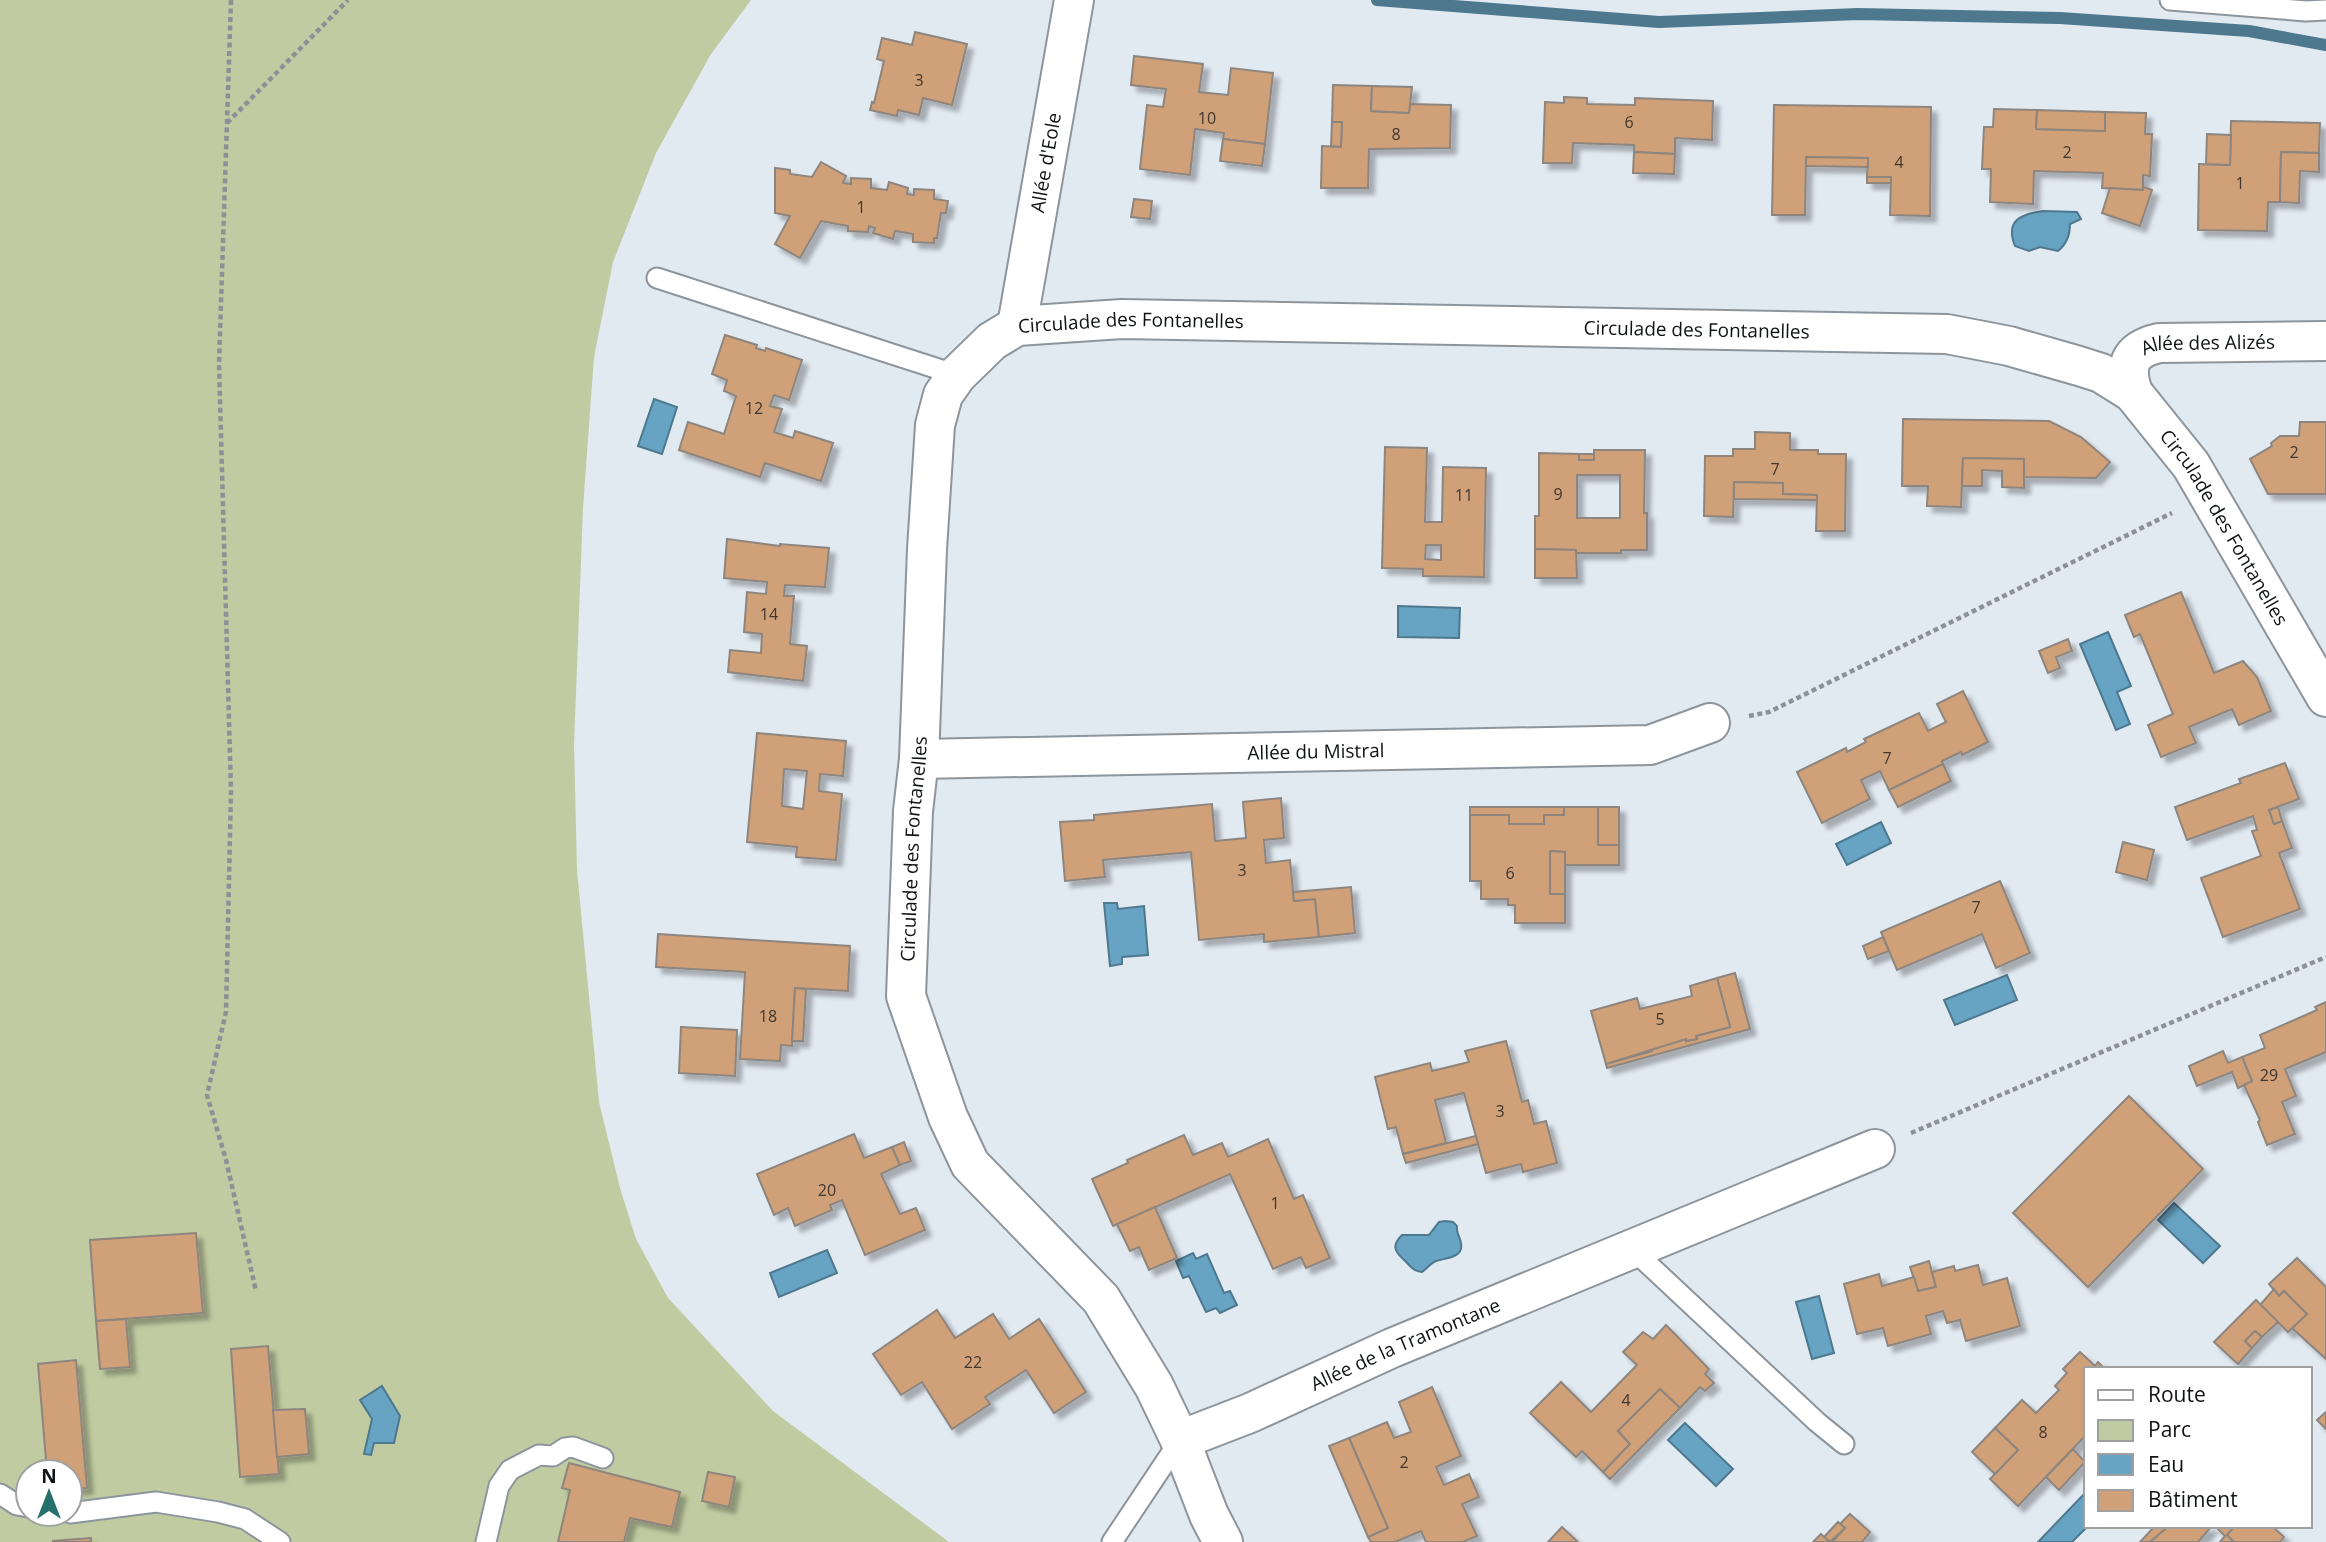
<svg xmlns="http://www.w3.org/2000/svg" width="2326" height="1542" viewBox="0 0 2326 1542" font-family="'Open Sans',sans-serif">
	<style>
		.green { fill: #c0cba1; fill-rule: evenodd }
		.water { fill: #67a3c2; stroke: #4d788e; stroke-width: 2 }
		.lines { fill: none; stroke-linecap: round; stroke-linejoin: round }
		.stream { stroke: #4d788e; stroke-width: 12 }
		.building { fill: #d0a179; stroke: #8d857e; stroke-width: 2; fill-rule: evenodd; filter: url(#shadow) }
		.service-casing { stroke: #8d959c; stroke-width: 23 }
		.minor-casing { stroke: #8d959c; stroke-width: 42 }
		.path { stroke: #8b9196; stroke-width: 4.5; stroke-dasharray: 5 3.5; stroke-linecap: butt }
		.service { stroke: #fff; stroke-width: 19 }
		.minor { stroke: #fff; stroke-width: 38 }
		.labels { text-anchor: middle; stroke-width: 5; stroke-linejoin: round; paint-order: stroke }
		.number-label { font-size: 16px; fill: #40362e }
		.street-label { font-size: 19px; fill: #101315; stroke: #fff }
	</style>
	<defs>
		<filter id="shadow"><feDropShadow dx="6" dy="6" stdDeviation="2" flood-color="#0004"/></filter>
	</defs>
	<rect width="100%" height="100%" fill="#e1e9f1"/>
	<path class="green" d="M0,0H751L711,54L656,153L613,262L594,357L583,508L574,745L577,870L599,1102L620,1188L636,1239L668,1298L773,1411L949,1542H0ZM28,1472H70V1514H28Z"/>
	<g class="water">
		<path d="M2043,211L2077,212L2081,219L2070,224C2070,234 2067,244 2058,251L2040,247L2029,251L2015,246C2005,221 2020,214 2043,211Z"/>
		<path d="M654,399L677,407L662,454L638,446Z"/>
		<path d="M1398,606L1460,608L1459,638L1398,637Z"/>
		<path d="M2108,632L2131,686L2117,692L2130,724L2116,730L2080,644Z"/>
		<path d="M1881,822L1891,843L1847,865L1836,844Z"/>
		<path d="M1104,903H1117L1118,909L1144,906L1148,955L1122,957V964L1110,966Z"/>
		<path d="M2007,975L2017,1000L1955,1025L1944,1000Z"/>
		<path d="M2174,1203L2220,1246L2203,1263L2158,1220Z"/>
		<path d="M1445,1221L1453,1222L1457,1226C1456,1234 1460,1236 1461,1243C1464,1258 1445,1258 1436,1261C1431,1263 1426,1269 1422,1272C1412,1271 1411,1266 1403,1259C1394,1251 1392,1245 1402,1235H1429L1439,1222Z"/>
		<path d="M827,1250L837,1273L779,1297L770,1273Z"/>
		<path d="M1193,1253L1196,1259L1207,1254L1224,1293L1230,1291L1237,1305L1220,1313L1216,1308L1206,1312L1189,1276L1183,1278L1176,1261Z"/>
		<path d="M1819,1296L1834,1353L1812,1359L1796,1302Z"/>
		<path d="M382,1386L400,1416L394,1443H374L371,1455L364,1454L372,1419L360,1400Z"/>
		<path d="M1685,1423L1733,1469L1716,1486L1668,1440Z"/>
		<path d="M2085,1493L2088,1526L2072,1542H2038Z"/>
	</g>
	<g class="lines">
		<path class="stream" d="M1377,0L1659,22L1858,14L2060,18L2249,31L2326,45"/>
	</g>
	<g class="building">
		<path d="M915,32L967,44L952,105L923,98L919,115L898,110L897,116L870,110L872,102L874,103L884,61L877,59L882,38L912,45Z"/>
		<path d="M1134,56L1203,64L1199,92L1228,95L1231,68L1273,73L1265,144L1223,139L1224,133L1195,129L1190,175L1140,169L1147,105L1163,107L1166,89L1131,85Z"/>
		<path d="M1333,85L1372,86L1371,111L1409,113L1410,104L1451,105L1450,148L1369,149L1368,188H1321L1322,146L1341,147L1342,122H1332Z"/>
		<path d="M1372,86L1412,87L1409,113L1371,111Z"/>
		<path d="M1564,97L1587,98V104L1635,105V98L1713,101L1712,140L1675,138V154L1634,152V145L1573,143L1572,163H1543L1545,102L1564,103Z"/>
		<path d="M1774,105L1931,107L1930,216L1890,215L1891,177H1867L1868,158L1806,157L1805,215H1772Z"/>
		<path d="M1994,109L2037,110L2036,129L2105,131V112L2146,113L2145,134H2152L2150,176L2143,175V190L2102,188L2103,173L2034,171L2033,204L1990,202L1991,169H1982L1984,127H1993Z"/>
		<path d="M2037,110L2105,112V131L2036,129Z"/>
		<path d="M2231,121L2320,123L2319,153L2281,152L2280,202H2268L2267,231L2198,230L2199,164L2230,165Z"/>
		<path d="M1332,122H1342L1341,147L1331,146Z"/>
		<path d="M2207,134L2231,135L2230,165L2206,164Z"/>
		<path d="M1223,139L1265,144L1262,166L1220,161Z"/>
		<path d="M1634,152L1675,154L1674,174L1633,173Z"/>
		<path d="M2281,152L2319,153V172L2300,171L2299,203L2280,202Z"/>
		<path d="M1806,157L1868,158V167L1806,166Z"/>
		<path d="M821,162L846,176L843,183L851,184V178L871,179V188L887,190L889,182L908,188L907,194L914,195V189L934,190V199L948,201L946,213H941L937,238H934V243L913,242V234L895,231L893,239L873,233L875,228L869,226L868,232L848,231V226L821,221L800,258L775,244L790,216L775,213V168L790,170V174L812,177Z"/>
		<rect x="1867" y="177" width="24" height="6"/>
		<path d="M2143,187L2152,190L2140,226L2102,213L2110,188L2143,190Z"/>
		<path d="M1134,199L1152,201L1150,219L1131,217Z"/>
		<path d="M725,335L757,345L756,348L765,351L766,348L802,360L789,400L774,395L770,406L782,409L774,432L793,438L795,431L833,443L821,481L765,463L760,477L679,450L688,422L724,434L736,396L724,391L727,380L712,374Z"/>
		<path d="M1903,419L2049,421L2081,437L2110,462L2096,478L2024,477V459L1963,458L1961,507L1927,506L1928,486H1902Z"/>
		<path d="M2300,422H2326V494H2268L2250,459L2272,446L2271,443L2280,436H2299Z"/>
		<path d="M1755,432L1790,433V450H1818V454H1846L1845,531H1816L1817,495L1783,494V483L1734,482L1733,517L1704,516L1705,456H1733V449H1755Z"/>
		<path d="M1385,447L1427,448L1425,522H1442L1443,467L1486,468L1484,577L1423,576V569L1382,568ZM1426,545H1441V560L1425,559Z"/>
		<path d="M1594,450H1645L1644,513H1647V550H1621V553H1576V550L1535,549V516H1539V453L1579,454V460H1594ZM1577,475H1620V518H1577Z"/>
		<rect x="1579" y="454" width="15" height="6"/>
		<path d="M1963,458L2024,459V488L2002,487V471L1982,470V486H1962Z"/>
		<path d="M1734,482L1783,483V494L1817,495V500L1734,499Z"/>
		<path d="M727,539L780,546V544L829,548L825,587L785,585L784,596H794L790,644L807,646L803,681L728,672L730,650L761,653L762,634L744,632L747,592L766,594L767,582L724,578Z"/>
		<path d="M1535,549L1576,550L1577,578H1535Z"/>
		<path d="M2181,592L2214,673L2243,661L2257,677L2271,711L2239,725L2232,709L2189,727L2196,743L2161,757L2148,725L2173,714L2140,634L2134,637L2125,615Z"/>
		<path d="M2068,639L2072,651L2056,657L2060,668L2048,673L2039,651Z"/>
		<path d="M1963,691L1988,742L1962,755L1961,752L1942,761L1943,764L1889,790L1880,771L1861,780L1870,799L1822,823L1797,772L1846,748L1847,752L1866,742L1864,739L1919,713L1928,731L1946,722L1937,704Z"/>
		<path d="M757,733L846,741L843,776L820,774L819,791L842,794L836,860L796,857L797,847L747,842ZM784,769L807,771L803,809L782,806Z"/>
		<path d="M2285,763L2299,799L2269,810L2274,824L2282,821L2292,848L2279,853L2300,909L2223,937L2201,878L2261,856L2252,831L2257,830L2253,816L2187,840L2175,807L2241,783L2239,779Z"/>
		<path d="M1943,764L1951,781L1898,807L1889,790Z"/>
		<path d="M1281,798L1284,838L1264,840L1266,863L1290,860L1294,901L1315,899L1319,937L1264,942V934L1199,940L1191,852L1103,860L1105,877L1065,881L1060,822L1094,820V815L1212,804L1215,841L1246,838L1243,802Z"/>
		<path d="M1470,807H1564V815H1544V824H1509V815H1470Z"/>
		<path d="M1564,807H1598V845H1619V865H1565V852L1550,851V894H1565V923H1515V905H1508V899H1481V881H1470V815H1509V824H1544V815H1564Z"/>
		<rect x="1598" y="807" width="21" height="38"/>
		<path d="M2278,807L2282,821L2274,824L2269,810Z"/>
		<path d="M2123,842L2154,850L2147,880L2116,872Z"/>
		<path d="M1550,851L1565,852V894H1550Z"/>
		<path d="M2000,881L2030,953L1996,968L1982,934L1897,970L1881,932Z"/>
		<path d="M1351,887L1355,933L1319,937L1315,899L1294,901L1293,892Z"/>
		<path d="M658,934L850,946L848,991L795,988L792,1046L781,1045L780,1061L740,1059L745,972L656,967Z"/>
		<path d="M1883,937L1889,951L1868,959L1863,946Z"/>
		<path d="M1735,973L1750,1029L1607,1068L1606,1064L1652,1051L1651,1048L1686,1039V1041L1697,1039L1696,1036L1730,1027L1717,978Z"/>
		<path d="M1717,978L1730,1027L1696,1036L1697,1039L1686,1041V1039L1606,1064L1591,1011L1637,998L1640,1009L1692,996L1690,986Z"/>
		<path d="M795,988L806,989L803,1041H792Z"/>
		<path d="M2326,1002V1052L2285,1069L2296,1096L2282,1102L2295,1134L2267,1145L2258,1122L2260,1120L2244,1085L2252,1081L2242,1057L2265,1048L2260,1035L2317,1010L2315,1007Z"/>
		<path d="M681,1027L737,1030L735,1076L679,1073Z"/>
		<path d="M1506,1041L1522,1102L1528,1100L1534,1124L1546,1121L1557,1163L1523,1172L1521,1164L1486,1173L1464,1093L1435,1100L1446,1143L1403,1154L1396,1127L1388,1129L1375,1077L1430,1063L1432,1071L1469,1062L1465,1051Z"/>
		<path d="M2223,1051L2228,1063L2242,1057L2252,1081L2238,1088L2232,1072L2197,1086L2189,1066Z"/>
		<path d="M2129,1096L2203,1169L2088,1287L2013,1213Z"/>
		<path d="M854,1134L864,1158L892,1147L900,1165L881,1174L900,1214L916,1208L925,1230L865,1255L842,1200L830,1205L832,1210L795,1226L788,1208L774,1215L757,1174Z"/>
		<path d="M1184,1135L1193,1155L1222,1143L1228,1157L1268,1139L1294,1199L1303,1195L1330,1258L1306,1268L1301,1257L1273,1269L1230,1174L1113,1226L1092,1179L1128,1163L1127,1160Z"/>
		<path d="M1476,1136L1478,1144L1406,1163L1403,1154Z"/>
		<path d="M904,1142L911,1161L900,1165L892,1147Z"/>
		<path d="M1155,1207L1177,1258L1149,1270L1139,1247L1130,1251L1117,1224Z"/>
		<path d="M196,1233L203,1313L96,1321L90,1240Z"/>
		<path d="M2297,1258L2326,1287V1359L2292,1328L2307,1314L2284,1291L2279,1296L2269,1284Z"/>
		<path d="M1929,1261L1936,1287L1918,1291L1910,1267Z"/>
		<path d="M1978,1265L1983,1285L2007,1278L2020,1326L1966,1341L1960,1320L1947,1323L1943,1311L1926,1316L1931,1334L1888,1346L1883,1328L1857,1334L1844,1284L1879,1274L1882,1286L1914,1277L1918,1291L1936,1287L1932,1272L1954,1266L1955,1271Z"/>
		<path d="M2274,1289L2279,1296L2284,1291L2307,1314L2288,1332L2260,1305Z"/>
		<path d="M2256,1300L2278,1322L2262,1337L2255,1331L2245,1341L2252,1348L2238,1364L2214,1342Z"/>
		<path d="M937,1310L955,1338L993,1314L1009,1339L1039,1319L1086,1392L1054,1413L1026,1370L985,1397L990,1404L952,1429L922,1382L901,1395L873,1354Z"/>
		<path d="M126,1319L130,1367L100,1369L96,1321Z"/>
		<path d="M1666,1325L1709,1369L1705,1374L1714,1383L1705,1391L1700,1387L1680,1408L1660,1389L1618,1431L1630,1444L1603,1472L1582,1451L1576,1457L1530,1413L1561,1382L1591,1412L1637,1365L1623,1352L1643,1332L1653,1339Z"/>
		<path d="M2255,1331L2262,1337L2252,1348L2245,1341Z"/>
		<path d="M268,1346L279,1474L240,1477L231,1349Z"/>
		<path d="M2080,1352L2095,1366L2098,1362L2105,1369H2086V1435L2018,1506L1990,1479L2018,1450L1995,1428L2022,1400L2036,1413L2059,1390L2055,1386L2067,1373L2063,1369Z"/>
		<path d="M76,1360L87,1488L70,1489V1472H47L38,1364Z"/>
		<path d="M1432,1387L1461,1456L1436,1467L1444,1485L1469,1474L1479,1497L1462,1504L1477,1536L1463,1542H1426L1421,1531L1395,1542H1371L1368,1537L1388,1528L1349,1438L1387,1422L1394,1438L1411,1432L1399,1402Z"/>
		<path d="M1660,1389L1680,1408L1610,1479L1603,1472L1630,1444L1618,1431Z"/>
		<path d="M305,1409L309,1454L277,1457L273,1410Z"/>
		<path d="M2326,1412V1429L2317,1420Z"/>
		<path d="M1995,1428L2018,1450L1995,1474L1972,1452Z"/>
		<path d="M1349,1438L1388,1528L1368,1537L1329,1446Z"/>
		<path d="M2073,1449L2085,1462L2059,1490L2046,1477Z"/>
		<path d="M569,1463L680,1492L672,1527L630,1518L624,1542H558L570,1490L562,1488Z"/>
		<path d="M708,1472L735,1477L729,1507L702,1501Z"/>
		<path d="M1850,1514L1870,1532L1862,1542H1832L1845,1528L1840,1524Z"/>
		<path d="M1838,1522L1845,1528L1830,1542L1824,1537Z"/>
		<path d="M2155,1526H2169L2150,1542H2140Z"/>
		<path d="M2169,1526H2212L2198,1542H2150Z"/>
		<path d="M2215,1526H2235L2227,1535L2234,1542H2220L2225,1536Z"/>
		<path d="M2235,1526H2272L2284,1537L2280,1542H2234L2227,1535Z"/>
		<path d="M1562,1527L1578,1542H1548Z"/>
		<path d="M1821,1534L1824,1537L1830,1542H1813Z"/>
		<path d="M91,1538V1542L52,1541Z"/>
	</g>
	<g class="lines">
		<defs>
			<g id="service">
				<path d="M2170,0L2306,11L2326,10"/>
				<path d="M657,278L957,375"/>
				<path d="M1632,1249L1817,1422L1844,1444"/>
				<path d="M0,1494L17,1505L28,1507"/>
				<path d="M70,1513L156,1502L218,1512L245,1519L280,1542"/>
				<path d="M486,1542L499,1486L510,1470L539,1455L553,1456L565,1448L573,1447L603,1458"/>
				<path d="M1112,1542L1180,1440"/>
			</g>
			<g id="minor">
				<path id="s1" d="M1017,326L1074,0"/>
				<path id="s2" d="M2133,393C2124,365 2129,350 2159,343L2326,341"/>
				<path id="s3" d="M919,759L1650,745L1710,723"/>
				<path id="s4" d="M1180,1440L1250,1413L1392,1348L1875,1149"/>
				<path id="s5" d="M1223,1542L1209,1515L1180,1440L1154,1386L1101,1299L970,1164L948,1117L906,996L913,811L919,759L927,549L935,425L943,395L957,375L992,341L1017,326L1122,319L1947,334L2009,346L2079,366L2101,373L2133,393L2191,465L2326,697"/>
			</g>
		</defs>
		<use href="#service" class="service-casing"/>
		<use href="#minor" class="minor-casing"/>
		<g class="path">
			<path d="M231,0L219,364L231,791L226,1012L207,1095L226,1160L256,1291"/>
			<path d="M227,123L348,0"/>
			<path d="M1749,716L1769,712L2172,513"/>
			<path d="M1911,1133L2326,957"/>
		</g>
		<use href="#service" class="service"/>
		<use href="#minor" class="minor"/>
	</g>
	<g class="labels">
		<g class="number-label">
			<text x="919" y="86">3</text>
			<text x="1207" y="124">10</text>
			<text x="1629" y="128">6</text>
			<text x="1396" y="140">8</text>
			<text x="2067" y="158">2</text>
			<text x="1899" y="168">4</text>
			<text x="2240" y="189">1</text>
			<text x="861" y="213">1</text>
			<text x="754" y="414">12</text>
			<text x="2294" y="458">2</text>
			<text x="1775" y="475">7</text>
			<text x="1558" y="500">9</text>
			<text x="1464" y="501">11</text>
			<text x="769" y="620">14</text>
			<text x="1887" y="764">7</text>
			<text x="1242" y="876">3</text>
			<text x="1510" y="879">6</text>
			<text x="1976" y="913">7</text>
			<text x="768" y="1022">18</text>
			<text x="1660" y="1025">5</text>
			<text x="2269" y="1081">29</text>
			<text x="1500" y="1117">3</text>
			<text x="827" y="1196">20</text>
			<text x="1275" y="1209">1</text>
			<text x="973" y="1368">22</text>
			<text x="1626" y="1406">4</text>
			<text x="2043" y="1438">8</text>
			<text x="1404" y="1468">2</text>
		</g>
		<g class="street-label">
			<text dy="7" stroke="none"><textPath href="#s1" startOffset="166">Allée d'Eole</textPath></text>
			<text dy="7" stroke="none"><textPath href="#s5" startOffset="1460">Circulade des Fontanelles</textPath></text>
			<text dy="7" stroke="none"><textPath href="#s5" startOffset="2026">Circulade des Fontanelles</textPath></text>
			<text dy="7" stroke="none"><textPath href="#s2" startOffset="116">Allée des Alizés</textPath></text>
			<text dy="7" stroke="none"><textPath href="#s5" startOffset="2636">Circulade des Fontanelles</textPath></text>
			<text dy="7" stroke="none"><textPath href="#s3" startOffset="397">Allée du Mistral</textPath></text>
			<text dy="7" stroke="none"><textPath href="#s5" startOffset="788">Circulade des Fontanelles</textPath></text>
			<text dy="7" stroke="none"><textPath href="#s4" startOffset="245">Allée de la Tramontane</textPath></text>
		</g>
	</g>
	<rect x="2084" y="1367" width="228" height="161" fill="#ffffff" stroke="#9fa1a1" stroke-width="2"/>
	<rect x="2098" y="1390" width="35" height="10" fill="#ffffff" stroke="#9fa1a1" stroke-width="2"/>
	<text x="2148" y="1402" font-size="21" fill="#101315">Route</text>
	<rect x="2098" y="1420" width="35" height="21" fill="#c0cba1" stroke="#9fa1a1" stroke-width="2"/>
	<text x="2148" y="1437" font-size="21" fill="#101315">Parc</text>
	<rect x="2098" y="1454" width="35" height="21" fill="#67a3c2" stroke="#9fa1a1" stroke-width="2"/>
	<text x="2148" y="1472" font-size="21" fill="#101315">Eau</text>
	<rect x="2098" y="1490" width="35" height="21" fill="#d0a179" stroke="#9fa1a1" stroke-width="2"/>
	<text x="2148" y="1507" font-size="21" fill="#101315">Bâtiment</text>
	<g transform="translate(49 1493)"><circle r="33" fill="#ffffff" stroke="#9fa1a1" stroke-width="2"/>
	<path d="M0-5L12 26L0 18L-12 26Z" fill="#256f6c"/>
	<text y="-10" font-size="19" font-weight="bold" text-anchor="middle" fill="#101315">N</text>
	</g>
</svg>
